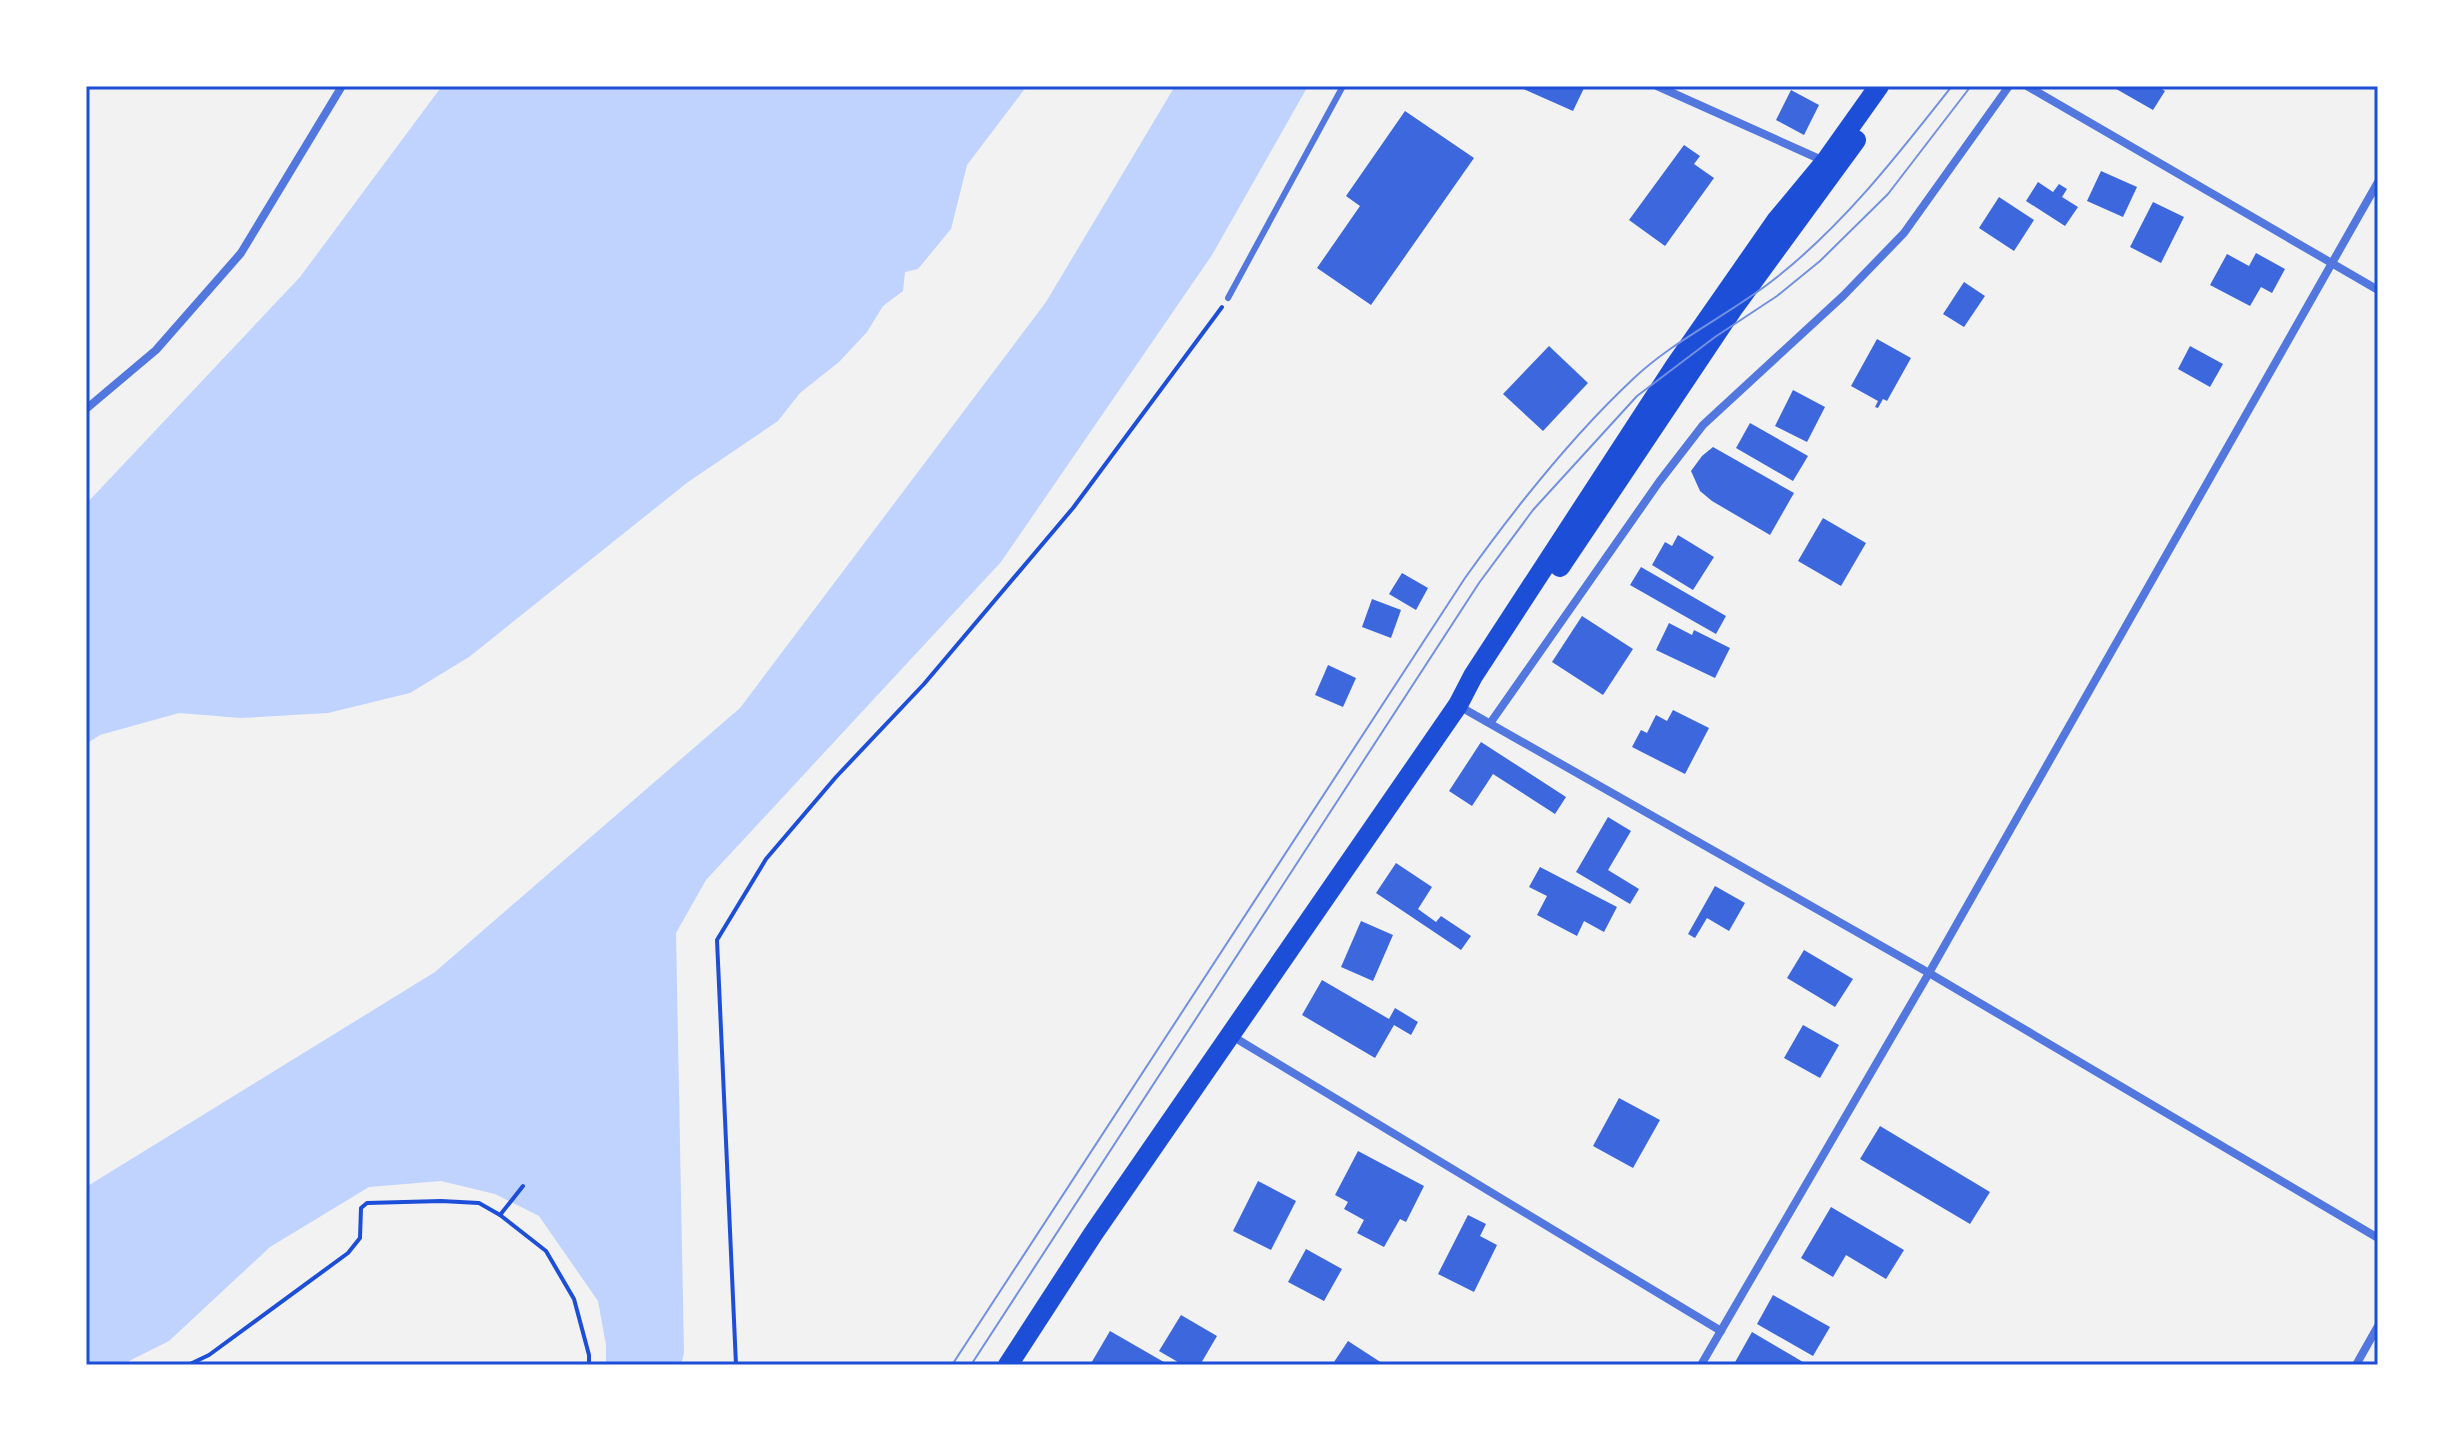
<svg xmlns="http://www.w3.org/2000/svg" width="2464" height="1451" viewBox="0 0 2464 1451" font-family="'Sofia Sans Condensed',sans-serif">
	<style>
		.water { fill: #bfd3fe }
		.building { fill: #3d67dc }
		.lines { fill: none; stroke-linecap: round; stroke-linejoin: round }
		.path { stroke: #1d4ed8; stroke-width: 4 }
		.service { stroke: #5277de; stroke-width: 6 }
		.minor { stroke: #5277de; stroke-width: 8 }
		.primary { stroke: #1d4ed8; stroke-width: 20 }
		.tram { stroke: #7290e2; stroke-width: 2 }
		.neatline { fill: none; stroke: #1d4ed8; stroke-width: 3 }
	</style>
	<rect width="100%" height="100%" fill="#f2f2f2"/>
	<g class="water">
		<path d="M442,86H1027L967,165L951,229L918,269L905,272L903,291L883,306L867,332L839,362L800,393L778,421L688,482L469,657L410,693L328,713L241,718L179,713L100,735L86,744V504L300,277Z"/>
		<path d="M1175,86H1308L1212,255L1001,562L706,880L676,933L684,1353L681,1365H606V1345L598,1301L539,1216L495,1194L441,1181L369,1187L270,1247L169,1341L121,1365H86V1187L435,972L740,708L1046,302Z"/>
	</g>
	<g class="building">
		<path d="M1517,86H1585L1573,111Z"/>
		<path d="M2111,86H2157L2165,91L2153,110Z"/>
		<path d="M1791,90L1819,105L1804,135L1776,120Z"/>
		<path d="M1405,111L1474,158L1371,305L1317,268L1360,206L1346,196Z"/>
		<path d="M1684,145L1700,156L1694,164L1714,178L1665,246L1629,220Z"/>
		<path d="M2101,171L2137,187L2123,217L2087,201Z"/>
		<path d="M2038,182L2053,192L2059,184L2067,189L2062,197L2078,207L2065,226L2026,201Z"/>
		<path d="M1999,197L2034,220L2014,251L1979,228Z"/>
		<path d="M2153,202L2184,217L2161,263L2130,247Z"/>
		<path d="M2256,253L2285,269L2272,293L2261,287L2250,306L2210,285L2227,254L2249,266Z"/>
		<path d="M1964,282L1985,296L1964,327L1943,314Z"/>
		<path d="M1877,339L1911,358L1887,401L1883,399L1878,408L1875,407L1878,401L1851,386Z"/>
		<path d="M1549,346L1588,383L1543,431L1503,394Z"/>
		<path d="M2190,346L2223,364L2210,387L2178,369Z"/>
		<path d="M1793,390L1825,407L1807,442L1775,426Z"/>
		<path d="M1750,423L1808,456L1793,481L1736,448Z"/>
		<path d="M1713,447L1794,493L1770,535L1712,501L1700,491L1691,471L1702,456Z"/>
		<path d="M1823,518L1866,543L1841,586L1798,561Z"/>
		<path d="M1678,535L1714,557L1693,590L1652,565L1665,542L1672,546Z"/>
		<path d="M1641,567L1726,616L1716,634L1630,585Z"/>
		<path d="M1402,573L1428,588L1416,610L1389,594Z"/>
		<path d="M1372,599L1401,610L1391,638L1362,627Z"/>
		<path d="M1582,616L1633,649L1603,695L1552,662Z"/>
		<path d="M1669,623L1692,635L1694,630L1730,648L1715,678L1656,650Z"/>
		<path d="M1328,665L1356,678L1343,707L1315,695Z"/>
		<path d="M1673,710L1709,728L1685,774L1632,747L1641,730L1647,733L1656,715L1667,721Z"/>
		<path d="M1481,742L1566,797L1555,814L1493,774L1472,806L1449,791Z"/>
		<path d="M1608,817L1631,831L1608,870L1639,889L1630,904L1576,872Z"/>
		<path d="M1396,863L1432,887L1418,909L1436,922L1441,916L1471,936L1461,950L1376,893Z"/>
		<path d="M1540,867L1617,907L1604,932L1584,921L1577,936L1537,915L1547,896L1529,887Z"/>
		<path d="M1715,886L1745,903L1729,931L1707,918L1695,938L1688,934Z"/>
		<path d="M1361,921L1393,935L1373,981L1341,967Z"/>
		<path d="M1804,950L1853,979L1835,1007L1787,978Z"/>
		<path d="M1322,980L1389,1019L1395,1008L1418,1022L1411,1035L1394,1025L1375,1058L1302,1015Z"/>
		<path d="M1803,1025L1839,1045L1820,1078L1784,1058Z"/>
		<path d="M1619,1098L1660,1120L1633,1168L1593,1146Z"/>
		<path d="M1880,1126L1990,1192L1970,1224L1860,1159Z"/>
		<path d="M1358,1151L1424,1186L1406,1222L1400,1219L1384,1247L1357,1233L1364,1220L1344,1209L1348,1202L1335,1195Z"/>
		<path d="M1258,1181L1296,1201L1271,1250L1233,1231Z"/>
		<path d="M1831,1207L1904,1250L1886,1279L1846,1255L1833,1277L1801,1258Z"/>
		<path d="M1468,1215L1486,1224L1480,1236L1497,1245L1474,1292L1438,1274Z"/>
		<path d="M1306,1249L1342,1269L1324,1301L1288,1282Z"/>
		<path d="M1773,1295L1830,1327L1813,1356L1757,1324Z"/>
		<path d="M1181,1315L1217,1336L1200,1365H1183L1159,1351Z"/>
		<path d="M1110,1331L1169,1365H1090Z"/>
		<path d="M1752,1332L1808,1365H1736L1734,1364Z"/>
		<path d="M1348,1341L1385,1365H1332Z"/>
	</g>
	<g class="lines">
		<g class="path">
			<path d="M500,1215L523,1186"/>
			<path d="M188,1365L209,1355L348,1253L360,1238L361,1208L367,1203L441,1201L479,1203L500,1215L546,1251L574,1299L589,1355V1365"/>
			<path d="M736,1365L717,940L766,859L836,777L924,684L1073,508L1222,307"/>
		</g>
		<path class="service" d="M1228,298L1343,86"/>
		<g class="minor">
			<path d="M1657,86L1824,161"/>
			<path d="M2027,86L2378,290"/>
			<path d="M86,409L156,350L241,253L342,86"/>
			<path d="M1459,706L1929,973L2378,1238"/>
			<path d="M1491,722L1659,482L1703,425L1843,296L1904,233L2009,86"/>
			<path d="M1232,1036L1721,1331"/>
			<path d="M1701,1365L1929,973L2378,182"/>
			<path d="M2356,1365L2378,1326"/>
		</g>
		<g class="primary">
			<path d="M1560,567L1734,307L1856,140"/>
			<path d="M1008,1365L1093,1234L1458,705L1473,676L1675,366L1776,221L1825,162L1879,86"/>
		</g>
		<g class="tram">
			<path d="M952,1365L1465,578C1515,508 1570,438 1633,379C1674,340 1727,316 1772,281C1842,227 1897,156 1952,86"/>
			<path d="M971,1365L1479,583L1533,510L1637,396L1715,337L1777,296L1820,261L1888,194L1971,86"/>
		</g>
	</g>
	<rect width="2464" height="1451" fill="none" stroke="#ffffff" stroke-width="176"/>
	<rect x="88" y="88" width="2288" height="1275" class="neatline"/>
</svg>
